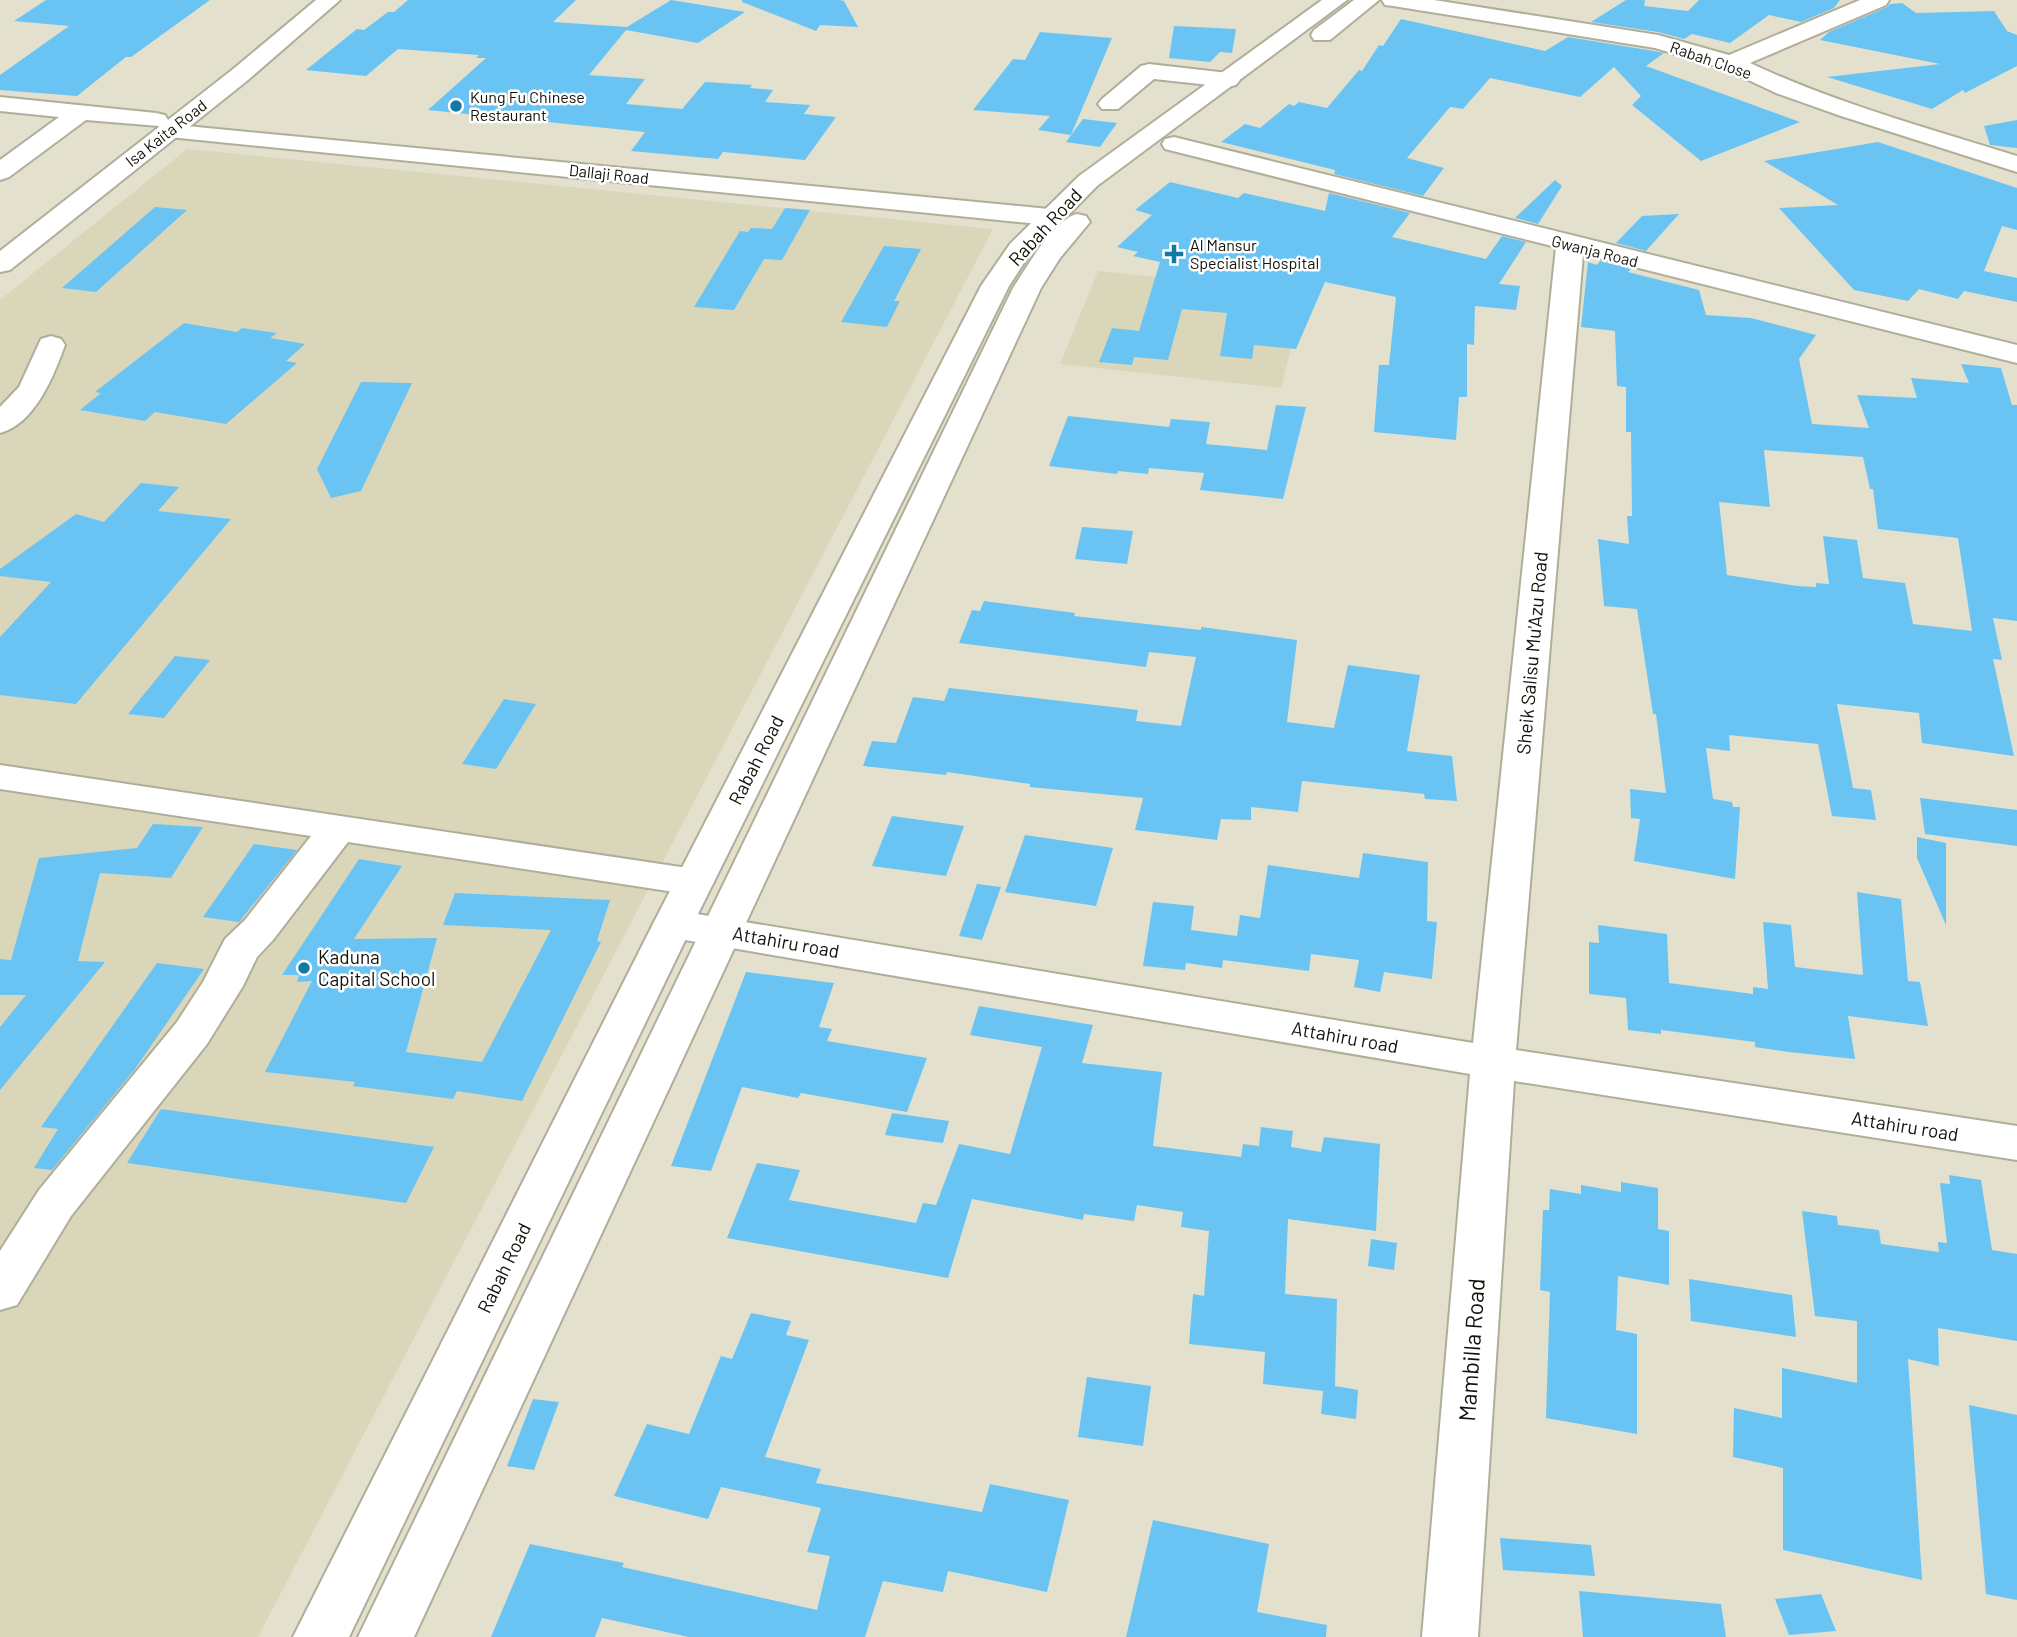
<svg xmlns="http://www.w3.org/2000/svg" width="2017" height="1637" viewBox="0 0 2017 1637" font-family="Barlow,sans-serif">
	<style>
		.built { fill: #d9d6ba }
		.building { fill: #69c4f4; fill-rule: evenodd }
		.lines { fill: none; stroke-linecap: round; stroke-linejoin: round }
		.minor-casing { stroke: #b0ae9a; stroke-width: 4 }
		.major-casing { stroke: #b0ae9a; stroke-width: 4 }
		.minor { fill: #fff; fill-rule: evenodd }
		.major { fill: #fff; fill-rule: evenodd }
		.poi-dot { fill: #1079a4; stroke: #fff; stroke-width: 2.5 }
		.labels { text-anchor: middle; stroke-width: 5; stroke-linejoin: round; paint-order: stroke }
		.far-street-label { font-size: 16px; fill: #12120b; stroke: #fff }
		.far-poi-label { font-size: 16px; fill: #12120b; stroke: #fff; text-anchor: start }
		.street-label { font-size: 19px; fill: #12120b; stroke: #fff }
		.poi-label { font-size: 19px; fill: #12120b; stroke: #fff; text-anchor: start }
		.near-street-label { font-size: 23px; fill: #12120b; stroke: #fff }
	</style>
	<rect width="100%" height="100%" fill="#e3e1cd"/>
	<g class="built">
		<path d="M187,149L993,229L258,1637H0V300Z"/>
		<path d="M1098,271L1305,292L1281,388L1060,364Z"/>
	</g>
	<g class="building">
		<path d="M46,0H210L131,57H126L77,96L0,90V75L69,26L14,21Z"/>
		<path d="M408,0H576L553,22L627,27L671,0L745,12L698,43L626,30L589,75L645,79L626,104L682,109L705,82L752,85L750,88L773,90L765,102L810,105L804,114L836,117L805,160L723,152L718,159L631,151L645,132L428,110L486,58H476L479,55L398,49L366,76L306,70L357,29L364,30L388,12H394Z"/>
		<path d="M742,0H840L844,1L858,27L820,25L816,31L742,2Z"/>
		<path d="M1626,0H1645L1644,6L1688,11L1699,0H1840L1834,8L1801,22L1769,15L1730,43L1692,34L1684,39L1658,32L1591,22Z"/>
		<path d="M1902,3L1916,13L1994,11L2007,31L2017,35V66L1965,93L1963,90L1932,109L1827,77L1940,64L1820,40L1829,32L1887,7L1890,4Z"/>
		<path d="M1401,19L1545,51L1568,37L1654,51L1664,53L1646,66L1800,122L1701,161L1632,105L1641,96L1614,67L1580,97L1490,78L1463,109L1450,107L1407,158L1444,168L1423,196L1334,174L1335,170L1221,142L1245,124L1260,128L1289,104L1294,106L1299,102L1327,108L1359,70L1362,71L1379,45L1383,46Z"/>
		<path d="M1174,26L1236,29L1232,53L1220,52L1210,62L1169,58Z"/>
		<path d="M1040,32L1112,38L1071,135L1038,130L1050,116L973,110L1013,59L1025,60Z"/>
		<path d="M1083,119L1117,123L1100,147L1066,142Z"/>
		<path d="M2017,120V148L1990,145L1984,126Z"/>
		<path d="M1878,142L2017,188V230L2002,226L1984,271L2017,278V302L1964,291L1958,299L1919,289L1908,301L1854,290L1779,208L1838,205L1764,161Z"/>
		<path d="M1555,180L1562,186L1538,224L1515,218Z"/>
		<path d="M1170,182L1238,198L1244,193L1325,211L1329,193L1410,213L1392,237L1486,259L1502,236L1526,242L1499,284L1520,286L1516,310L1475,306L1474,345L1467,344V397H1459L1456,440L1374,432L1379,365H1389L1396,297L1325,282L1296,349L1254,345L1252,359L1220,356L1227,313L1182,309L1168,360L1134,357L1132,365L1099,362L1112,328L1139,331L1160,262L1133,256L1138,252L1117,247L1152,215L1135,210Z"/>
		<path d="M155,207L187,210L96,292L62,288Z"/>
		<path d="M785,208L810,210L782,260L764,259L734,310L694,307L740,231L748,232L751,228L772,229Z"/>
		<path d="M1679,214L1646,251L1616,243L1642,216Z"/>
		<path d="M884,246L921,249L894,301H900L887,327L841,322Z"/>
		<path d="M1600,261L1631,269L1628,272L1699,290L1706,315L1751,318L1816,335L1799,359L1812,424L1869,428L1857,395L1917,398L1911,378L1969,383L1961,364L2001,368L2012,405H2017V621L1993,618L2002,660L1993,659L2014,756L1922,743L1919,713L1837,704L1853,788L1871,790L1876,820L1832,816L1818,744L1729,735L1730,751L1706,748L1713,799L1732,802L1733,807H1740L1735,879L1634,861L1640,819L1631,818L1630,789L1666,793L1656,714H1653L1637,609L1604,606L1598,539L1629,544L1627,516H1632L1631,432H1626V387L1617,386L1615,331L1581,327L1588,262L1597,265ZM1764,450L1863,457L1870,489H1873L1878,529L1958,538L1972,631L1913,624L1905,583L1863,578L1857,540L1823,536L1829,584L1816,583V587L1797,586L1727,575L1719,502L1770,507Z"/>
		<path d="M184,323L237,332L242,328L277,333L270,338L305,344L286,361L297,363L226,424L155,412L145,421L80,410L101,393L95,392Z"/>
		<path d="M361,382L412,383L361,491L331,498L317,469Z"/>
		<path d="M1276,405L1306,407L1283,499L1200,490L1204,473L1149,468L1148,474L1118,471L1117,474L1049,466L1068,416L1169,427L1171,419L1210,422L1206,444L1267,450Z"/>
		<path d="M141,483L179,487L158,511L231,519L76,704L0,695V637L51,582L0,576V569L76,514L104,522Z"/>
		<path d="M1082,527L1133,531L1127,564L1075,559Z"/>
		<path d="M984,601L1075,613L1074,616L1201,630V627L1297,640L1287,722L1334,728L1348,665L1420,675L1407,751L1452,756L1457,801L1425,799L1424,794L1302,781L1298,812L1251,807V820L1221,819L1217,840L1135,830L1143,798L1030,787V784L947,772L946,775L863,766L872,741L896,743L913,697L944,701L949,688L1138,710L1136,721L1181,726L1196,657L1149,652L1146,667L959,643L972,610L980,611Z"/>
		<path d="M175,656L210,660L164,718L128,714Z"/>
		<path d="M504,699L536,704L496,769L462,764Z"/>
		<path d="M1920,798L2017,810V846L1925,834Z"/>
		<path d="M892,816L964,826L946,876L872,866Z"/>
		<path d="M153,824L203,827L171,878L100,873L78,961L105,962L0,1090V1027L26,995H0V959L11,960L39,858L137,848Z"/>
		<path d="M1025,835L1113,848L1096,906L1005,892Z"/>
		<path d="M1917,837L1946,843V925L1917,858Z"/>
		<path d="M254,844L297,850L239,922L203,917Z"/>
		<path d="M1363,853L1428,862L1427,921L1437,922L1432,979L1384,972L1380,992L1354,987L1359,960L1311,954L1309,971L1223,960L1222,968L1186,963L1185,970L1143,966L1153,902L1194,906L1191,930L1237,936L1240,915L1260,918L1268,865L1359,878Z"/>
		<path d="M359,859L402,866L354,939L437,938L406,1052L482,1062L551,930L443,925L455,893L610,900L597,941L601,942L522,1101L457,1091L453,1099L353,1086L355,1082L265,1072L312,981L297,982L299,975H282Z"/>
		<path d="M977,884L1001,887L982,940L959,936Z"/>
		<path d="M1857,892L1901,899L1908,981L1920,982L1928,1026L1848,1016L1855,1059L1789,1052L1755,1047V1042L1661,1030V1034L1628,1030L1626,998L1589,994V942L1599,943L1598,925L1667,934L1669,983L1753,994V987L1768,989L1763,922L1791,925L1795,967L1863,975Z"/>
		<path d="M157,963L204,969L135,1069L52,1170L34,1168L58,1129L41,1127Z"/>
		<path d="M746,972L834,983L819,1027L832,1029L827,1041L927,1058L907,1112L801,1093L798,1098L742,1087L711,1171L671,1166Z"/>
		<path d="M979,1006L1093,1025L1082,1063L1162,1072L1153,1146L1241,1157L1243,1144L1259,1146L1261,1127L1293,1131L1291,1147L1321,1152L1324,1137L1380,1144L1376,1231L1288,1219L1285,1294L1337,1299L1335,1386L1358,1390L1356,1419L1321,1414L1323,1391L1263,1384L1265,1352L1189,1344L1193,1294L1204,1296L1209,1231L1181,1227L1183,1212L1137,1205L1134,1221L1084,1214L1083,1220L972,1199L948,1278L727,1238L757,1163L800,1170L789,1200L916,1223L923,1203L936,1205L959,1144L1010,1154L1042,1047L970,1035Z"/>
		<path d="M161,1109L434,1147L406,1203L127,1163Z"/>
		<path d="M892,1113L949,1121L943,1143L885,1135Z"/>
		<path d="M1949,1175L1981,1180L1992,1250L2017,1254V1341L1938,1328L1939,1366L1908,1359L1922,1580L1783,1550V1468L1733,1457L1734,1408L1782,1418V1368L1857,1383V1321L1815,1316L1802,1211L1837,1216L1838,1225L1879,1230L1881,1244L1939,1252L1938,1242L1947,1243L1940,1183L1950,1184Z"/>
		<path d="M1621,1182L1658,1188V1229L1669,1231V1285L1618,1276L1616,1330L1637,1334V1434L1546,1418L1550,1292L1540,1290L1543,1210H1549L1550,1189L1581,1194V1185L1621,1192Z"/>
		<path d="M1371,1239L1397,1243L1394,1270L1368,1266Z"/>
		<path d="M1689,1279L1792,1295L1796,1337L1691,1321Z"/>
		<path d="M751,1313L791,1321L786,1335L809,1340L765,1457L821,1469L816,1483L982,1512L990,1484L1069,1500L1047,1592L948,1571L943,1592L883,1581L865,1637H689L602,1618L595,1637H491L530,1544L624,1563L622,1567L817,1610L830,1556L807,1552L821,1508L721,1487L708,1519L614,1496L647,1424L689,1434L721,1356L732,1359Z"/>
		<path d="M1087,1377L1151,1386L1143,1446L1078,1437Z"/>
		<path d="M533,1399L559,1402L534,1470L507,1466Z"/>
		<path d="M1969,1405L2017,1415V1600L1986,1594Z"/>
		<path d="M1153,1520L1269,1544L1257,1612L1327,1625L1326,1637H1126Z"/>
		<path d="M1500,1538L1591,1545L1595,1576L1503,1570Z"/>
		<path d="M1579,1591L1721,1604L1726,1637H1583Z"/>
		<path d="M1821,1594L1836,1631L1789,1635L1775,1599Z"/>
	</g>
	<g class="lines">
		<defs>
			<g id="minor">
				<path d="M1382,0H1434L1658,35L1729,55L1860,0H1889L1886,5L1750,63C1835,103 1927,128 2017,156V172L1841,116L1776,93L1723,68L1655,48L1393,6L1385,5Z"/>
				<path d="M1149,64L1228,73L1236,75L1240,80L1236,85L1228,87L1154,79L1118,109H1102L1098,104L1102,99L1141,66Z"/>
				<path d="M0,97L156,113L165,115L168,120L166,124L1049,209L1058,211L1062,217L1058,223L1049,225L169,137L160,135L157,130L159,126L86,120L9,177L0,180V160L59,117L0,111Z"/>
				<path d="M1174,137L2017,345V363L1583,254L1516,1050L2017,1126V1160L1514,1081L1478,1637H1422L1470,1074L673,938L659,934L653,924L659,914L673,910L1473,1043L1556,247L1165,149L1162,144L1165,139Z"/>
				<path d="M51,336L61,339L65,345C54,375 35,424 0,433V407L19,387L41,339Z"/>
				<path d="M0,765L694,869L708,873L714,882L708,891L694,895L348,842L273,940L257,957L243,986L207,1044L71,1216L17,1305L0,1310V1251L39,1190L177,1022L203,982L225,939L245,920L311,836L0,789Z"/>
			</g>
			<g id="major">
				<path d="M316,0H340L248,80L10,270L0,272V251L232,70Z"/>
				<path d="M1322,0H1347L1097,186L1029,255L1009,286L693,924L349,1637H293L653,924L981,286L1010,244L1079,176Z"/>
				<path d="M1354,0H1379L1330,40H1314L1311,35L1314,30Z"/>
				<path d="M1077,214L1086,216L1090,222L1060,258L1041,288L414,1637H358L1013,288C1027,267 1053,220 1077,214Z"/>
			</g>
		</defs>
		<use href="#minor" class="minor-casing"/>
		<use href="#major" class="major-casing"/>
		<use href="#minor" class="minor"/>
		<use href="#major" class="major"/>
	</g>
	<g class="poi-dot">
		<circle cx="456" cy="106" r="7"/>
		<path d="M1170.5 243.5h7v7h7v7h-7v7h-7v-7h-7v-7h7z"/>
		<circle cx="304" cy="968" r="7"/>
	</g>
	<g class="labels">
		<g class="far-street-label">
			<text transform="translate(1711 60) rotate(19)" y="6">Rabah Close</text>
			<text transform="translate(166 133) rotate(-38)" y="6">Isa Kaita Road</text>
			<text transform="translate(609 174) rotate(6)" y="6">Dallaji Road</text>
			<text transform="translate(1595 251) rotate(14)" y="6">Gwanja Road</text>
		</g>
		<g class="far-poi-label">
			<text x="470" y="103">Kung Fu Chinese<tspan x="470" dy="18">Restaurant</tspan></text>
			<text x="1190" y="251">Al Mansur<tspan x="1190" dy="18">Specialist Hospital</tspan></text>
		</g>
		<g class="street-label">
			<text transform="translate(1045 227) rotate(-47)" y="7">Rabah Road</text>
			<text transform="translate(1532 653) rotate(-85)" y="7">Sheik Salisu Mu'Azu Road</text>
			<text transform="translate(756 760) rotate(-63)" y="7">Rabah Road</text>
			<text transform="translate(786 942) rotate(10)" y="7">Attahiru road</text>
			<text transform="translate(1345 1037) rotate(10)" y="7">Attahiru road</text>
			<text transform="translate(1905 1126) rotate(9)" y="7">Attahiru road</text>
			<text transform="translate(504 1268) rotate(-64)" y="7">Rabah Road</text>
		</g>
		<g class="poi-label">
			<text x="318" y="964">Kaduna<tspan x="318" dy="22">Capital School</tspan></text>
		</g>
		<g class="near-street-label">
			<text transform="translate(1472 1350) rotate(-86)" y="8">Mambilla Road</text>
		</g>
	</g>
</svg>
